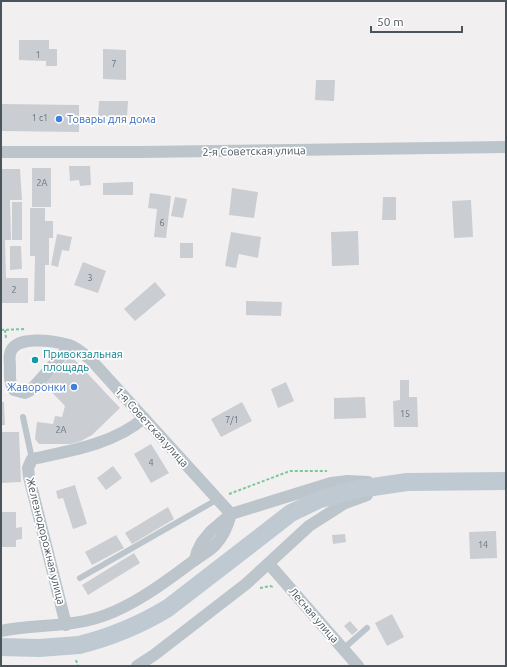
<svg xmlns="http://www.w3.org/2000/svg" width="507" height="667" viewBox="0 0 507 667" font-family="Ubuntu,sans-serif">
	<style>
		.building { fill: #cacdd2 }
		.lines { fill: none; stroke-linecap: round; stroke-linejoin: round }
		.path { stroke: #7bc89c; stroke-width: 2; stroke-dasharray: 3 2; stroke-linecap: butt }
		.service { stroke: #bcc5cb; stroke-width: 6 }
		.minor { stroke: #bcc5cb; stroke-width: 12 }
		.secondary { stroke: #bec9d2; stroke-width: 18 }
		.secondary-bridge { stroke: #bec9d2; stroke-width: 18 }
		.shop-dot { fill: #3f7fe0; stroke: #fff; stroke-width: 1.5 }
		.culture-dot { fill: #0f9aa8; stroke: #fff; stroke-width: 1.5 }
		.labels { text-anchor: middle; stroke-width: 3.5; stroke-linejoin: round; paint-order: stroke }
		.number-label { font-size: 9px; fill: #697279 }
		.shop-label { font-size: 11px; fill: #366cbe; stroke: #fff; text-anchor: start }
		.street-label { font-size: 11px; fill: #49545b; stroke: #fff }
		.culture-label { font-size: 11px; fill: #0d838f; stroke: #fff; text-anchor: start }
	</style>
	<rect width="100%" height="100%" fill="#f2eff0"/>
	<g class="building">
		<path d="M19,40H49V49H57V66H46V61L19,60Z"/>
		<path d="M103,49L126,50V80L103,79Z"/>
		<path d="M316,80H335L334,101L315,100Z"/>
		<path d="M99,101H128L127,117L98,116Z"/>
		<path d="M1,104L79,105V132L1,131Z"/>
		<path d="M69,166H90L91,185L80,186L79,180L70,181Z"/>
		<rect x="32" y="168" width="19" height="39"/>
		<path d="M1,169H20L22,200H10L11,240H5L6,278H28V303H1Z"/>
		<path d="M133,182V195H103V183Z"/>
		<path d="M232,188L258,192L254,218L229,215Z"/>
		<path d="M150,193L171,196L166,238L154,237L157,209L148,208Z"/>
		<path d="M175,197L187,199L183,218L171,216Z"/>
		<path d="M383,197H396V220H382Z"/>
		<path d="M471,200L473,237L454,238L452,201Z"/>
		<rect x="12" y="202" width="10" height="38"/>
		<path d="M30,208H45V221H53V238H49V265H45V301H34L35,256H30Z"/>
		<path d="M358,231L359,265L332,266L331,232Z"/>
		<path d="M231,232L261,237L258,258L239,254L236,268L225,266Z"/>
		<path d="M57,234L72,237L69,251L62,250L58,267L51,265Z"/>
		<rect x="180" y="243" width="13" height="15"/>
		<path d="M10,246H21L22,269L10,270Z"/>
		<path d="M83,262L106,271L98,293L74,285Z"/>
		<path d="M155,282L166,295L135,321L124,309Z"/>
		<path d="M246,301L282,302L281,316L246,315Z"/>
		<path d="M71,356L120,408L92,435L81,441L71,444H39L35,439L37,422L53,424L55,416L62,417L65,406L43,383Z"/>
		<path d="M400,380H409V397H417L418,427H394L393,401L400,400Z"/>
		<path d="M286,382L294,401L278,408L271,389Z"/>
		<path d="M365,397L366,418L334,419V398Z"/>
		<path d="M1,402H4L5,425H1Z"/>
		<path d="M242,402L252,421L221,437L211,419Z"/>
		<path d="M1,432H19L21,482L1,483Z"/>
		<path d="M151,444L169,473L151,483L134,454Z"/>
		<path d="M113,466L122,478L106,490L97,478Z"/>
		<path d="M75,485L87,524L73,529L63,498L58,499L56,491Z"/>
		<path d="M168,507L174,519L132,544L125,533Z"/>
		<path d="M1,512H16V528L22,527V539L16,540V547H1Z"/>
		<path d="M496,531L497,558L470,559L469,532Z"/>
		<path d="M345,534L346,542L333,544L332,535Z"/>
		<path d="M116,535L124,548L92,565L85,552Z"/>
		<path d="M134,553L140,563L88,595L82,585Z"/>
		<path d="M392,614L404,637L387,646L375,623Z"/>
		<path d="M350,621L358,630L352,635L344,626Z"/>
	</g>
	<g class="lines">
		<g class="path">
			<path d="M1,330L24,329"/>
			<path d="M5,330L6,338"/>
			<path d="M229,494L290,471H327"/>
			<path d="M260,588L270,586L273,587"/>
			<path d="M76,660L78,666"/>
		</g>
		<g class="service">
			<path d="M23,417L32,459"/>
			<path d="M80,578L218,499"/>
			<path d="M343,649L367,628"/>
		</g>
		<g class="minor">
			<path d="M1,152H140L506,147"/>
			<path d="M70,346L31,390L25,393L14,390C9,382 10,376 10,367C10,363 9,358 10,354C14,334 55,341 69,345C78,348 85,355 92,361L231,514"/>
			<path d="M195,560L197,552L202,542L211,531L231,514L331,483L348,481L368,482"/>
			<path d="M269,564L358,666"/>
			<path d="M66,625L29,477L28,468L32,459C70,451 114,444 144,418"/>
			<path d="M1,631C30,625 60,627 89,620C125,612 163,584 192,562C200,556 210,551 216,544C224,536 228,525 231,514"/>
			<path d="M137,666L154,655L246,584L309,526L345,503L367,495"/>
		</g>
		<path class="secondary" d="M79,645C111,637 140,625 168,608L291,513L320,499L359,489L407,482L506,481"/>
		<path class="secondary-bridge" d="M1,647L39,648L79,645"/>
	</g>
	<g class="shop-dot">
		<circle cx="59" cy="119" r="4"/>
		<circle cx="74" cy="387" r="4"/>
	</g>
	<circle class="culture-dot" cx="35" cy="360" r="4"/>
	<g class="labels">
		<g class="number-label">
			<text x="38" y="58">1</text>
			<text x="114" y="67">7</text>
			<text x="40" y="121">1 с1</text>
			<text x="42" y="186">2А</text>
			<text x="162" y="226">6</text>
			<text x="90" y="281">3</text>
			<text x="14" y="293">2</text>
			<text x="405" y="417">15</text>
			<text x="232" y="423">7/1</text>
			<text x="61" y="433">2А</text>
			<text x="151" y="466">4</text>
			<text x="483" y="548">14</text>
		</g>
		<g class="shop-label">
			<text x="67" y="123">Товары для дома</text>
			<text x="66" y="391" text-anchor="end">Жаворонки</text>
		</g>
		<g class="street-label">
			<text transform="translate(254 151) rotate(-1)" y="4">2-я Советская улица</text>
			<text transform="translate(152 427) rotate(48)" y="4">1-я Советская улица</text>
			<text transform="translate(46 541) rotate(76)" y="4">Железнодорожная улица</text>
			<text transform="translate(314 615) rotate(49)" y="4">Лесная улица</text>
		</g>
		<g class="culture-label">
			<text x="43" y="358">Привокзальная<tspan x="43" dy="13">площадь</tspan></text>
		</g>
	</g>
	<rect width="507" height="667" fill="none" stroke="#49545b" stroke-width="4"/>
	<path d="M371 26v6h91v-6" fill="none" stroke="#49545b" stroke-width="2"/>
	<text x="377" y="26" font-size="12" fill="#49545b" stroke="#ffffff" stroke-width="3" paint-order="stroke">50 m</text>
</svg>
